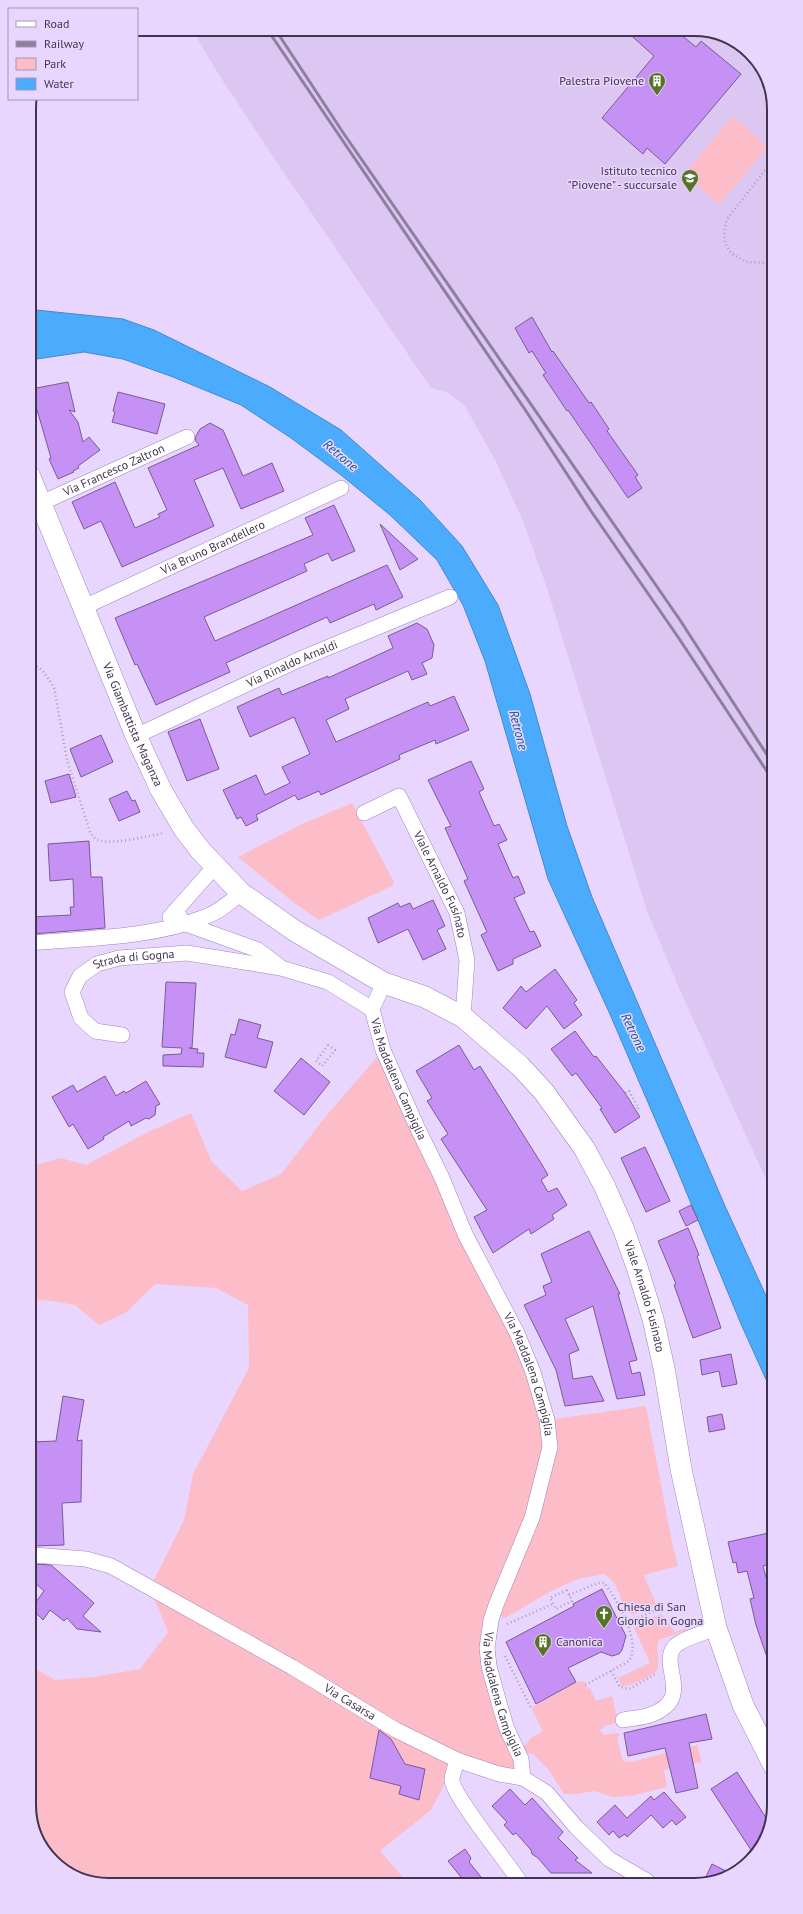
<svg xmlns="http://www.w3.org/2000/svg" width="803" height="1914" viewBox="0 0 803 1914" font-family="'PT Sans',sans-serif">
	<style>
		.built { fill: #dcc7f2 }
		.green { fill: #fdbdc8 }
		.water { fill: #4bacfd; stroke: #4888c8 }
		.building { fill: #c591f5; stroke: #795b96 }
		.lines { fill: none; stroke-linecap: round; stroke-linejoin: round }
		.street-casing { stroke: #a283c1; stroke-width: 16 }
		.secondary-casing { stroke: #a283c1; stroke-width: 22 }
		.path { stroke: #ae9dc0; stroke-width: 2.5; stroke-dasharray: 1 3; stroke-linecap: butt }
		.street { stroke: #fff; stroke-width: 15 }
		.secondary { stroke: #fff; stroke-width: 21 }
		.rail { stroke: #8e7f9f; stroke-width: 3 }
		.labels { text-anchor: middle; stroke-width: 3; stroke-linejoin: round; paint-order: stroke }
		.poi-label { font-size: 12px; fill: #41344e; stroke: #e9d6fe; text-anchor: end }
		.street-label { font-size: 12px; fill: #41344e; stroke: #e9d6fe }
		.water-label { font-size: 13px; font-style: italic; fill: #15598e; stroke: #e9d6fe }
		.rim { fill: none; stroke: #41344e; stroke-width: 2 }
	</style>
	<rect width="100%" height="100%" fill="#e9d6fe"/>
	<path class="built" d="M192,29H699L743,46L770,84L773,1195L679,988L647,911L546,585L523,521L496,462L465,406L447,392L431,388L278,164L217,72Z"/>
	<g class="green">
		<path d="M733,116L768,147L719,204L684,174Z"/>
		<path d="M352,803L394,882L392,886L319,920L293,902L238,857L302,824Z"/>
		<path d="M383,1050L484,1270L547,1420L646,1406L673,1547L678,1566L644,1575L656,1604L632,1615L625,1608L615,1584L605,1574L578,1579L553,1590L505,1618L498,1615L487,1648L518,1753L531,1738L543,1731L531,1708L576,1682L584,1681L587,1689L590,1688L596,1701L612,1696L617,1717L616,1723L605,1726L600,1730L604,1735L616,1733L620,1734L617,1738L623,1761L631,1762L697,1745L702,1762L664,1770L667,1787L631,1796L612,1797L595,1791L576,1794H564L548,1769L533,1754L518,1753L523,1778L457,1760L431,1810L380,1851L408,1883L104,1885L60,1868L38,1838L33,1820V1667L55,1680L93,1677L140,1669L168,1632L150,1588L184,1520L193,1474L249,1368L248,1305L216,1288L155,1284L127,1312L99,1325L75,1305L46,1300L32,1301V1166L61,1158L86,1165L148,1132L191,1113L212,1162L242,1191L281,1174L326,1116Z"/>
		<path d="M661,1614L675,1632L686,1628L687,1630L659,1640C654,1650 661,1659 658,1668C655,1675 629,1687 622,1686L618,1678L650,1663L634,1628L637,1625Z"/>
	</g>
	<path class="water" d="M36,310L123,319L154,330L270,387L341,430L420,500L462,546L498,605L530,694L567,826L592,897L725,1206L773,1311V1395L741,1324L678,1172L609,1012L548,879L485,661L463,605L437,560L390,515L341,475L291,438L241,405L173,377L123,359L84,352L30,360V311Z"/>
	<g class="building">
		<path d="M624,29H674L696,47L701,41L741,74L665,164L647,148L643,154L602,118L654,56Z"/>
		<path d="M532,317L552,352L553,351L589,403L591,402L609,429L607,431L638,475L635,477L642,488L628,498L568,410L567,411L543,375L546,373L532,351L529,353L515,328Z"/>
		<path d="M68,382L75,412L69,410L78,422L83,442L89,437L100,450L78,466L79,468L73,471L74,472L58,479L49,459L51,458L31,389Z"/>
		<path d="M118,392L165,404L157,434L112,422L115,412L113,411Z"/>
		<path d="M210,423L223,430L243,476L272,463L284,491L241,509L223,468L194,480L214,526L122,567L101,521L84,529L72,502L115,482L135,528L160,517L158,514L167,510L148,468L199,445L195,440L196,436L200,429Z"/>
		<path d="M334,505L355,551L332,561L328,553L304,564L307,571L204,617L215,641L387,565L403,597L376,610L374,604L330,623L327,617L226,663L230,672L156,705L137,664L135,665L115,618L313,535L305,518Z"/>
		<path d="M380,524L418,559L400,570Z"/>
		<path d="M417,623L427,629L434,645L432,658L422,663L427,674L412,680L408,671L345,699L349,709L326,720L336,742L428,702L430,706L454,696L469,730L436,744L435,740L399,755L400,759L321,795L319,791L298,800L295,795L256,815L258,820L246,826L241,817L237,819L223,790L256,775L265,795L290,783L282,767L310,754L294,717L250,737L237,707L279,688L282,695L328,676V678L393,648L388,636Z"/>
		<path d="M200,719L219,769L187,781L168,732Z"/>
		<path d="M101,735L113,762L81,777L70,749Z"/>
		<path d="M471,761L484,789L479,792L494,826L499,824L507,840L498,844L513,878L518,876L525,893L514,898L530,932L534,931L541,946L513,959V964L498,971L481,935L487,932L464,881L468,879L445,828L451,826L428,780Z"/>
		<path d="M69,774L76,797L51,803L45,781Z"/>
		<path d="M127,791L132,801L135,800L140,812L119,821L109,799Z"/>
		<path d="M89,841L91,877H102L105,928L33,934L32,917L71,915L70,907H74L73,879L50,881L48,844Z"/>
		<path d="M433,900L445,926L437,930L446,949L423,960L408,929L378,943L368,918L398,903L400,907L410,903L413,909Z"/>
		<path d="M555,969L577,1000L574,1003L582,1015L564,1029L547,1006L526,1029L503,1008L521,986L526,992Z"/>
		<path d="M166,982L196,983L192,1048H189L198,1049L197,1053H204L203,1067L163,1066V1055L181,1054L182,1048L162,1047Z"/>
		<path d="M239,1019L261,1025L257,1038L273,1042L266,1068L225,1057L231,1034L235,1035Z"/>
		<path d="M575,1031L594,1057L596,1056L625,1093L640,1117L615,1133L600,1109L602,1108L576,1073L572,1076L551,1049Z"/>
		<path d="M459,1045L474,1070L480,1066L541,1163L548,1175L541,1180L548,1192L557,1188L567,1205L552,1215L554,1219L531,1234L529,1229L493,1253L474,1217L487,1210L441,1139L448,1134L427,1101L432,1098L416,1071Z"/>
		<path d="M301,1058L330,1082L304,1115L274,1091Z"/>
		<path d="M105,1076L116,1096L124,1091L126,1093L146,1081L160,1104L156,1106L155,1115L149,1119L146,1118L131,1126L129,1121L103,1137L104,1139L88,1149L73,1124L69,1127L52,1097L73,1085L77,1092Z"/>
		<path d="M645,1147L670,1201L646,1212L621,1158Z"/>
		<path d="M691,1205L698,1220L686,1226L679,1211Z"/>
		<path d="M688,1228L699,1255L697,1256L721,1328L693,1338L674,1285L676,1284L658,1241Z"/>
		<path d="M589,1231L620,1294H618L637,1360L629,1362L632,1374L640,1372L645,1395L617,1399L593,1306L565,1319L579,1350L569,1354L573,1379L592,1376L604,1401L565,1406L556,1370L524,1305L546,1295L543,1286L552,1282L541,1254Z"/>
		<path d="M731,1354L737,1384L722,1387L719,1371L702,1375L700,1360Z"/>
		<path d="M63,1396L84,1400L77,1441L82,1440L81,1502L62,1503L64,1545L33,1546L32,1442L56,1441Z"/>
		<path d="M722,1414L725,1429L709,1432L707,1417Z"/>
		<path d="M773,1532V1563L763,1566L774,1606V1669H771L756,1625L750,1599L754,1598L747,1571L738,1573L736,1562L733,1563L728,1542Z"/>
		<path d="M33,1564L51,1565L94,1603L83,1616L101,1632L77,1629L67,1618L64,1621L50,1610L43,1620L33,1610V1606L44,1591L33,1581Z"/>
		<path d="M602,1589L626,1636L622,1650L619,1654L612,1656L601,1652L568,1668L576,1682L536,1704L506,1642L574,1606L573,1604Z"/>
		<path d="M706,1714L712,1739L689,1743L698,1788L676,1793L665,1748L628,1756L624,1733Z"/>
		<path d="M379,1730L391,1739L405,1764L425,1769L419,1800L399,1794L401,1786L370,1778Z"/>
		<path d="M737,1772L768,1821L758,1853L755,1856L711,1789Z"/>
		<path d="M510,1789L525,1805L532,1798L563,1832L558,1838L578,1858L575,1860L592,1873H551L538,1858L532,1854L531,1850L516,1833L513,1835L504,1825L507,1822L492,1806Z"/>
		<path d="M664,1792L686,1817L676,1825L672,1820L663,1828L651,1815L627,1837L625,1834L619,1838L613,1831L609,1835L597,1822L615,1805L627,1818L651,1796L654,1800Z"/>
		<path d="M465,1849L471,1858L469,1862L485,1882H465L448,1861Z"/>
		<path d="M712,1864L730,1873L719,1881H704Z"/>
	</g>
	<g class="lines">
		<defs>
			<g id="street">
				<path id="s1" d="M41,503L187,437"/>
				<path id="s2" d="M84,607L341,488"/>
				<path id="s3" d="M136,736L298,660L450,597"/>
				<path id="s4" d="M364,813L399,796L457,913L467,960L463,1017"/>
				<path d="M176,910L183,923L258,950L279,966"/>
				<path d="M170,917L216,865"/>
				<path d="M31,943C88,938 152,938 205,917C219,912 230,902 241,893"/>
				<path id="s5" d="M372,1009L383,1050L417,1127L442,1178L465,1234L517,1333L533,1372L547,1420L550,1447L532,1518L496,1605L491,1620L487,1648L489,1666L499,1703L507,1729L521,1759L523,1778"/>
				<path id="s6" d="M122,1035L95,1031L81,1018L72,992L80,976L97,964L119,958L187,953L281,968L328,982L372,1009L384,983"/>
				<path id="s7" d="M33,1555L86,1559L111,1566L292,1667L396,1730L457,1760L499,1774L523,1778L547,1793L576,1827L609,1859L647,1881"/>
				<path d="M623,1720C632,1718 642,1718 650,1715C697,1698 656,1664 676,1645C686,1637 704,1633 716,1628"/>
				<path d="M457,1760C456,1766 452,1774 452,1780C453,1796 508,1863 520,1882"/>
			</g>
			<g id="secondary">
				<path id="s8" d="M30,477L136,736L161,790L184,829L201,851L241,893L295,931L384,983L425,997L463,1017L520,1066L544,1092L584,1148L604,1185L623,1228L637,1267L653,1319L664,1368L681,1469L716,1628L743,1705L774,1766"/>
			</g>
		</defs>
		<use href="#street" class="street-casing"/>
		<use href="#secondary" class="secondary-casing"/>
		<g class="path">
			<path d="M770,164L727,219L724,232L725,243L731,253L746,262L770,263"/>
			<path d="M30,662L42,670L54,687L67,760L90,832C93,836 95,840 101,841C117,844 148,836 164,833"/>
			<path d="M328,1045L335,1050L322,1066L316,1061Z"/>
			<path d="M629,1091L639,1108L636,1110L625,1093Z"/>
			<path d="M567,1590L572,1601L556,1609L550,1598Z"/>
			<path d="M569,1595L598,1583H604C617,1599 642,1642 629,1661L585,1685"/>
			<path d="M627,1623L658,1609"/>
			<path d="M507,1624L553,1604"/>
			<path d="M505,1656L531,1708"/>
			<path d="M611,1671L620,1687L629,1689L657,1673"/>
		</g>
		<use href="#street" class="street"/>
		<use href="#secondary" class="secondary"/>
		<g class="rail">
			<path d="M267,29L526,411L591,511L678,637L772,779"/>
			<path d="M275,29L344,134L680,620L771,761"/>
		</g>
	</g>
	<defs>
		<symbol id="building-pin" viewBox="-11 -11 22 30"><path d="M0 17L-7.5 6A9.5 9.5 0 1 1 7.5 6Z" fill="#577327" stroke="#e9d6fe"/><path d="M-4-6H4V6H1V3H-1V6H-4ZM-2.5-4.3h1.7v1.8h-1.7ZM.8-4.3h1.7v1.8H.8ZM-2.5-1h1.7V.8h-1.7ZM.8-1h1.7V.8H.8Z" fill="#fff"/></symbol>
		<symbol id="school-pin" viewBox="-11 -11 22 30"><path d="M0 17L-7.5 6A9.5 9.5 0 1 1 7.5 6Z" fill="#577327" stroke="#e9d6fe"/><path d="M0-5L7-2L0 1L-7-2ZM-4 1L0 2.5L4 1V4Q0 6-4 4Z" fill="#fff"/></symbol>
		<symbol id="church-pin" viewBox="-11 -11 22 30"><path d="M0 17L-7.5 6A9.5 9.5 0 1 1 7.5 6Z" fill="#577327" stroke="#e9d6fe"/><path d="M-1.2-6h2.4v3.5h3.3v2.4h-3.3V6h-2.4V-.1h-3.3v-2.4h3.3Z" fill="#fff"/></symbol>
	</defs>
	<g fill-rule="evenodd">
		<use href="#building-pin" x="647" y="71" width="20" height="27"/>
		<use href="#school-pin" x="680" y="168" width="20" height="27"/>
		<use href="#church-pin" x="594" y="1604" width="20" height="27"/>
		<use href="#building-pin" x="533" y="1632" width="20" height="27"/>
	</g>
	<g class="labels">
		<g class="poi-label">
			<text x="644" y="85">Palestra Piovene</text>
			<text x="677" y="175">Istituto tecnico<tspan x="677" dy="14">"Piovene" - succursale</tspan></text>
			<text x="617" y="1611" text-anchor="start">Chiesa di San<tspan x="617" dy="14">Giorgio in Gogna</tspan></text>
			<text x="556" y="1646" text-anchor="start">Canonica</text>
		</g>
		<g class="street-label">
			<text dy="4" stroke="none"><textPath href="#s1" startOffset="80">Via Francesco Zaltron</textPath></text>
			<text dy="4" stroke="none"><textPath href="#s2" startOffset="142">Via Bruno Brandellero</textPath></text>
			<text dy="4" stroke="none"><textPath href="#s3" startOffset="172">Via Rinaldo Arnaldi</textPath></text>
			<text dy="4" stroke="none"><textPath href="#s8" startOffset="268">Via Giambattista Maganza</textPath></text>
			<text dy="4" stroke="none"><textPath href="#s4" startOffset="137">Viale Arnaldo Fusinato</textPath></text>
			<text dy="4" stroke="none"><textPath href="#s6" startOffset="150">Strada di Gogna</textPath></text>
			<text dy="4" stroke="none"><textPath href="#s5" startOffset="75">Via Maddalena Campiglia</textPath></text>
			<text dy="4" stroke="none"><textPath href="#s8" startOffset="1066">Viale Arnaldo Fusinato</textPath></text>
			<text dy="4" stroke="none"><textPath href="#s5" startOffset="399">Via Maddalena Campiglia</textPath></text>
			<text dy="4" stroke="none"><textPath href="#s5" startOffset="735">Via Maddalena Campiglia</textPath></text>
			<text dy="4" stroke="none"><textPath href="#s7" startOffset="354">Via Casarsa</textPath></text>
		</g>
		<g class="water-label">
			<text transform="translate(341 455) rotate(40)" y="5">Retrone</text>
			<text transform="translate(519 730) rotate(75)" y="5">Retrone</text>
			<text transform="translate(634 1032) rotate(64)" y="5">Retrone</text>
		</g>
	</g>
	<path d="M0 0H803V1914H0ZM109 36H694A73 73 0 0 1 767 109V1805A73 73 0 0 1 694 1878H109A73 73 0 0 1 36 1805V109A73 73 0 0 1 109 36Z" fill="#e9d6fe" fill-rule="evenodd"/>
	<path class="rim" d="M109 36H694A73 73 0 0 1 767 109V1805A73 73 0 0 1 694 1878H109A73 73 0 0 1 36 1805V109A73 73 0 0 1 109 36Z"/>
	<rect x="8" y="8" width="130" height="92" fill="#e9d6fe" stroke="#a695b8"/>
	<rect x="16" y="21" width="20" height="6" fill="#ffffff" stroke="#a695b8"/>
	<text x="44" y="28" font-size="12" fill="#41344e">Road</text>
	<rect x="16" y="41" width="20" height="6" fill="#8e7f9f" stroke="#a695b8"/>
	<text x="44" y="48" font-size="12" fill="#41344e">Railway</text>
	<rect x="16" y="58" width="20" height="12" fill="#fdbdc8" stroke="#a695b8"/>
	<text x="44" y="68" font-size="12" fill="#41344e">Park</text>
	<rect x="16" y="78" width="20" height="12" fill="#4bacfd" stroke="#a695b8"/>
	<text x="44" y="88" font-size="12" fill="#41344e">Water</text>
</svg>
